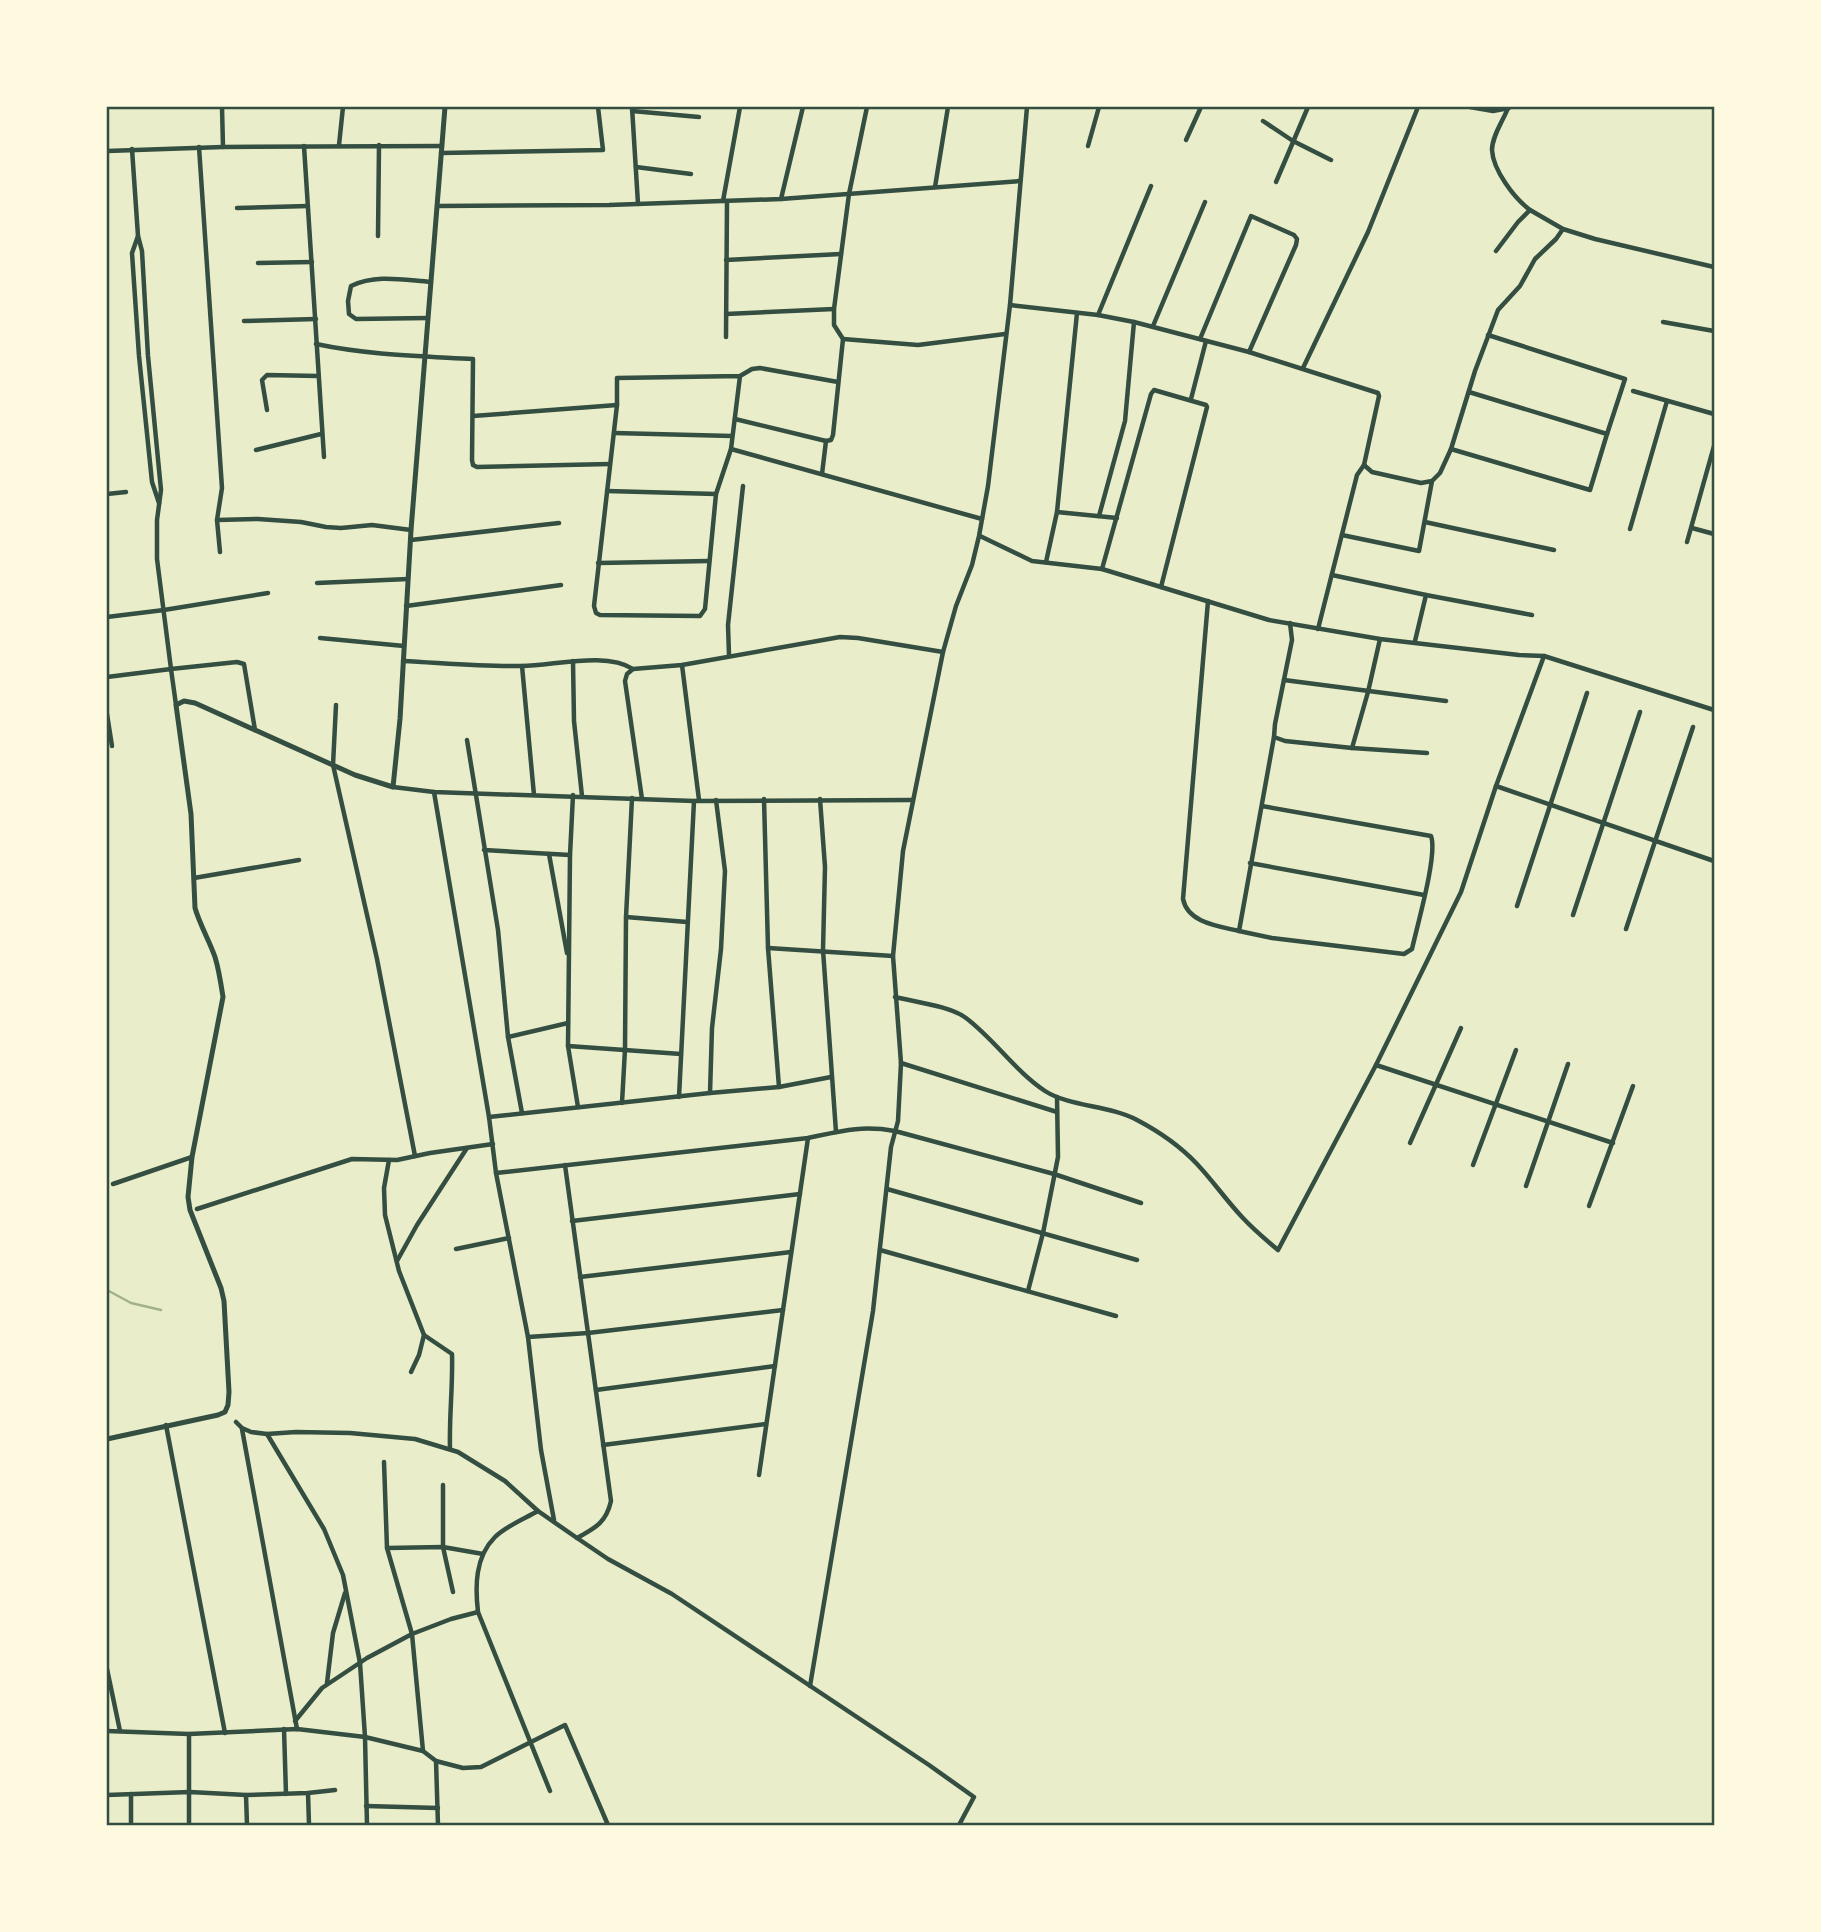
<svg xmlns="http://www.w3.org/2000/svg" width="1821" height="1932" viewBox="0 0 1821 1932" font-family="'Archivo Narrow',sans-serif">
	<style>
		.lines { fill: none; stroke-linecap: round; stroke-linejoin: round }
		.stream { stroke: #a3b18a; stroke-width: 2.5 }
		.minor { stroke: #344e41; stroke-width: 4.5 }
		.tertiary { stroke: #344e41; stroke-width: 5 }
		.neatline { fill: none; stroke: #344e41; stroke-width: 2.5 }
	</style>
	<rect width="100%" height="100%" fill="#e9edc9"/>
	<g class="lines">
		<path class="stream" d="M107,1290L131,1303L161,1310"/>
		<g class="minor">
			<path d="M222,107L223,147"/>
			<path d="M632,107L638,204"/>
			<path d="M1470,107L1493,111L1509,108"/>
			<path d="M632,111L699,117"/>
			<path d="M1263,121L1293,141L1331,160"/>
			<path d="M1186,140L1201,107"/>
			<path d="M339,145L343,107"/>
			<path d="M304,146L324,457"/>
			<path d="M1088,146L1099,107"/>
			<path d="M199,147L222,488L217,520L220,552"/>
			<path d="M132,149L138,236L142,251L148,356L161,490L157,520V559L171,669L237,662L244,664L255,730"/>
			<path d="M107,151L223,147L442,146"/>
			<path d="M441,153L603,150L598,107"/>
			<path d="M636,167L691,174"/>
			<path d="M1276,182L1308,107"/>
			<path d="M935,187L948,107"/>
			<path d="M781,199L803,107"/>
			<path d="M723,201L740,107"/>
			<path d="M437,206L609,205L781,199L1020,181"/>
			<path d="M237,208L308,206"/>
			<path d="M1530,210L1563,229L1595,239L1714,267"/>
			<path d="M138,236L132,253L139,356L152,482L159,503"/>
			<path d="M378,236L379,145"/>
			<path d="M1496,251L1518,222L1530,210C1514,198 1493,170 1492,150C1492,136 1503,121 1508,108"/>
			<path d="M726,260L841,254"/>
			<path d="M258,263L312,262"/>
			<path d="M1010,305L1098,315L1134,322L1249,352L1378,393L1379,396L1364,465L1357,475L1318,629"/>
			<path d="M726,314L834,309"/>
			<path d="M1098,315L1151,186"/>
			<path d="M428,318L356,319L349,314L348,301L351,286C376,274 403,280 431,282"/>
			<path d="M244,321L316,319"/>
			<path d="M1663,322L1714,331"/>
			<path d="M1153,326L1205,202"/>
			<path d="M726,337L727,201"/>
			<path d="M843,339L918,345L1005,334"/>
			<path d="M1200,339L1251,216L1294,235L1297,239L1296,245L1249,352"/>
			<path d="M316,344C368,355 420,356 473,359L472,460L473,465L477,467L610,464"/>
			<path d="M1303,368L1368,232L1418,107"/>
			<path d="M740,376L731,449L716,494L705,609L700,616L600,615L596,613L594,606L617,405V378L740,376L752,369L760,368L838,382"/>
			<path d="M1633,391L1714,414"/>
			<path d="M1469,392L1607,434L1625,379L1488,335"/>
			<path d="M1191,399L1206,341"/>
			<path d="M267,410L262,380L267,375L318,376"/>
			<path d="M473,416L617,405"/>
			<path d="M735,419L826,441"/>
			<path d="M614,433L732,436"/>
			<path d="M731,449L982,519"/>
			<path d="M1451,449L1590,490L1607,434"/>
			<path d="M256,450L321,434"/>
			<path d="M1364,465L1372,472L1421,483L1432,481L1440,473L1451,449L1475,371L1498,310L1520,286L1535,259L1556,239L1563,229"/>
			<path d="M822,474L826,441L831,440L833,435L843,339L834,325V309L849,194L867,107"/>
			<path d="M607,491L716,494"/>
			<path d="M107,494L126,492"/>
			<path d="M1057,512L1117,518"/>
			<path d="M1099,516L1125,421L1134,322"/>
			<path d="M217,520L258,519L301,522L326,527L341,528L372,525L411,530"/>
			<path d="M1425,522L1554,550"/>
			<path d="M1692,528L1714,534"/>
			<path d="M1630,529L1667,401"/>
			<path d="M1342,535L1419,551L1432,481"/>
			<path d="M980,536L1032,561L1102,569L1269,620L1380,639L1519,655L1544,656"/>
			<path d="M411,540L559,523"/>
			<path d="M1687,542L1714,446"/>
			<path d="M1046,562L1057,512L1077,313"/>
			<path d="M598,563L709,561"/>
			<path d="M1102,569L1151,394L1154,390L1206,405L1207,407L1161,587"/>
			<path d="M1332,575L1426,595L1415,641"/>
			<path d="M317,583L408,579"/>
			<path d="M1426,595L1532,615"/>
			<path d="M1208,601L1183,899C1188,923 1218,926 1239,931"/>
			<path d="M406,606L561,585"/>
			<path d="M107,617L164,610L268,593"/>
			<path d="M320,638L404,646"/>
			<path d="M729,655L728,625L743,486"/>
			<path d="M403,661C443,663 483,667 522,666C553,666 606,651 633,669"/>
			<path d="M573,661L574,721L582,796"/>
			<path d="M682,665L699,800"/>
			<path d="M522,666L534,795"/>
			<path d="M107,677L171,669L176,705"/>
			<path d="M1284,680L1446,701"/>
			<path d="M336,705L333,765L377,959L415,1156"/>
			<path d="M107,714L112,746"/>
			<path d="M1274,737L1285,741L1352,748L1427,753"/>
			<path d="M467,740L498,930L508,1037L522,1113"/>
			<path d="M1352,748L1368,692L1380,639"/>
			<path d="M1496,786L1714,861"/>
			<path d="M393,787L434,792L694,801L913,800"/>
			<path d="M434,792L489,1117L496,1173L528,1337L541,1450L554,1520"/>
			<path d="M573,795L570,855L568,1046L578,1107"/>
			<path d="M642,799L625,681L627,674L633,669L682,665L840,637L858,638L943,652"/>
			<path d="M764,799L768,948L779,1087"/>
			<path d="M820,799L825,867L823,950L836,1132"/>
			<path d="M1262,806L1431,836C1438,854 1417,926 1412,949L1404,954L1272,938L1239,931L1274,737L1275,724L1292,640L1290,623"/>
			<path d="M484,850L570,855"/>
			<path d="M549,854L567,953"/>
			<path d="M1250,863L1424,895"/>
			<path d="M194,878L299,860"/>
			<path d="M1517,906L1587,693"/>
			<path d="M1573,915L1640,712"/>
			<path d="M626,917L687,922"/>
			<path d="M1626,929L1693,727"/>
			<path d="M768,948L893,956"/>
			<path d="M895,997C915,1002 950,1006 966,1018C995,1040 1015,1071 1045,1091C1070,1107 1109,1105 1137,1120C1158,1131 1181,1147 1197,1164C1213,1181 1226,1200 1242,1217C1253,1229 1266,1240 1278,1250L1376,1065L1461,892L1496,786L1544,656L1714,710"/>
			<path d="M508,1037L568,1023"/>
			<path d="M568,1046L681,1054"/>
			<path d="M901,1063L1057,1112"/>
			<path d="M1376,1065L1613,1143"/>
			<path d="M710,1093L712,1028L721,949L725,871L716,800"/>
			<path d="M679,1097L694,801"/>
			<path d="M622,1103L625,1049L626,917L632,798"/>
			<path d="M489,1117L710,1093L779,1087L831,1077"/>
			<path d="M1410,1143L1461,1028"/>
			<path d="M389,1160L384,1188L385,1215L399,1271L424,1335L452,1354C453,1386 449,1417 450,1449"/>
			<path d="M565,1165L611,1501C606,1523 595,1528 577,1538"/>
			<path d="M1473,1165L1516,1050"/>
			<path d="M496,1173L808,1138C841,1131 861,1125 895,1131L1054,1174L1141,1203"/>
			<path d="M113,1184L192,1157"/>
			<path d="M1526,1186L1568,1064"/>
			<path d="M887,1189L1137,1260"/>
			<path d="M1589,1206L1633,1086"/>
			<path d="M197,1209L352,1159L397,1160L430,1153L493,1144"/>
			<path d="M572,1221L800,1194"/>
			<path d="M456,1249L509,1238"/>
			<path d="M880,1250L1116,1316"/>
			<path d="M397,1261L417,1225L467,1148"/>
			<path d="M580,1277L791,1252"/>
			<path d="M1028,1291L1043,1233L1058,1157L1057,1097"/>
			<path d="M528,1337L588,1333L783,1310"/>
			<path d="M411,1372L419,1355L424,1335"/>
			<path d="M596,1390L775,1366"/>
			<path d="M236,1422L242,1428L251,1432L267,1434L296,1432L350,1433L415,1439L458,1452L505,1481L538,1511L577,1538L608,1559L672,1594L929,1765L974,1797L959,1825"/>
			<path d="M166,1425L225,1733"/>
			<path d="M242,1429L297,1729"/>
			<path d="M267,1434L324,1529L343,1575L360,1663L365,1737L367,1825"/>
			<path d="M603,1445L766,1424"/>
			<path d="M384,1462L387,1548L412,1634L423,1751"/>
			<path d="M759,1475L808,1138"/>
			<path d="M443,1485V1547L453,1592"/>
			<path d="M538,1511C524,1519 506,1526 495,1537C475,1557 475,1586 478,1612L550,1791"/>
			<path d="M387,1548L443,1547L483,1554"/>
			<path d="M107,1669L120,1731"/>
			<path d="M327,1683L333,1633L345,1593"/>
			<path d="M810,1686L873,1311L891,1147L898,1121L901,1063L893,956L903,851L943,652L956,606L972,565L979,536L988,486L1010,305L1027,107"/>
			<path d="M295,1721L322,1688L367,1658L412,1634L451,1619L478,1612"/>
			<path d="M284,1729L286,1794"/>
			<path d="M107,1731L189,1734L297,1729L365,1737L423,1751L436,1761L463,1768L481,1767L565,1725L608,1825"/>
			<path d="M189,1734V1825"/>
			<path d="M436,1761L438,1825"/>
			<path d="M308,1793L309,1825"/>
			<path d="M107,1795L190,1792L246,1795L308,1793L335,1790"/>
			<path d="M246,1795L247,1825"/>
			<path d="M366,1806L438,1808"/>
			<path d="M131,1825V1794"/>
		</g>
		<path class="tertiary" d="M107,1439L218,1415L225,1412L228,1405L229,1392L224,1301L221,1288L190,1210L188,1197L192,1157L223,997C221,984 219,970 215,957C209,940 200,925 195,908L191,814L176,705L184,701L195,703L355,775L393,787L400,719L411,530L445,107"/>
	</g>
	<rect width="1821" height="1932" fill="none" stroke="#fefae0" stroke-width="217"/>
	<rect x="108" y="108" width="1605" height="1716" class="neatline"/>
</svg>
